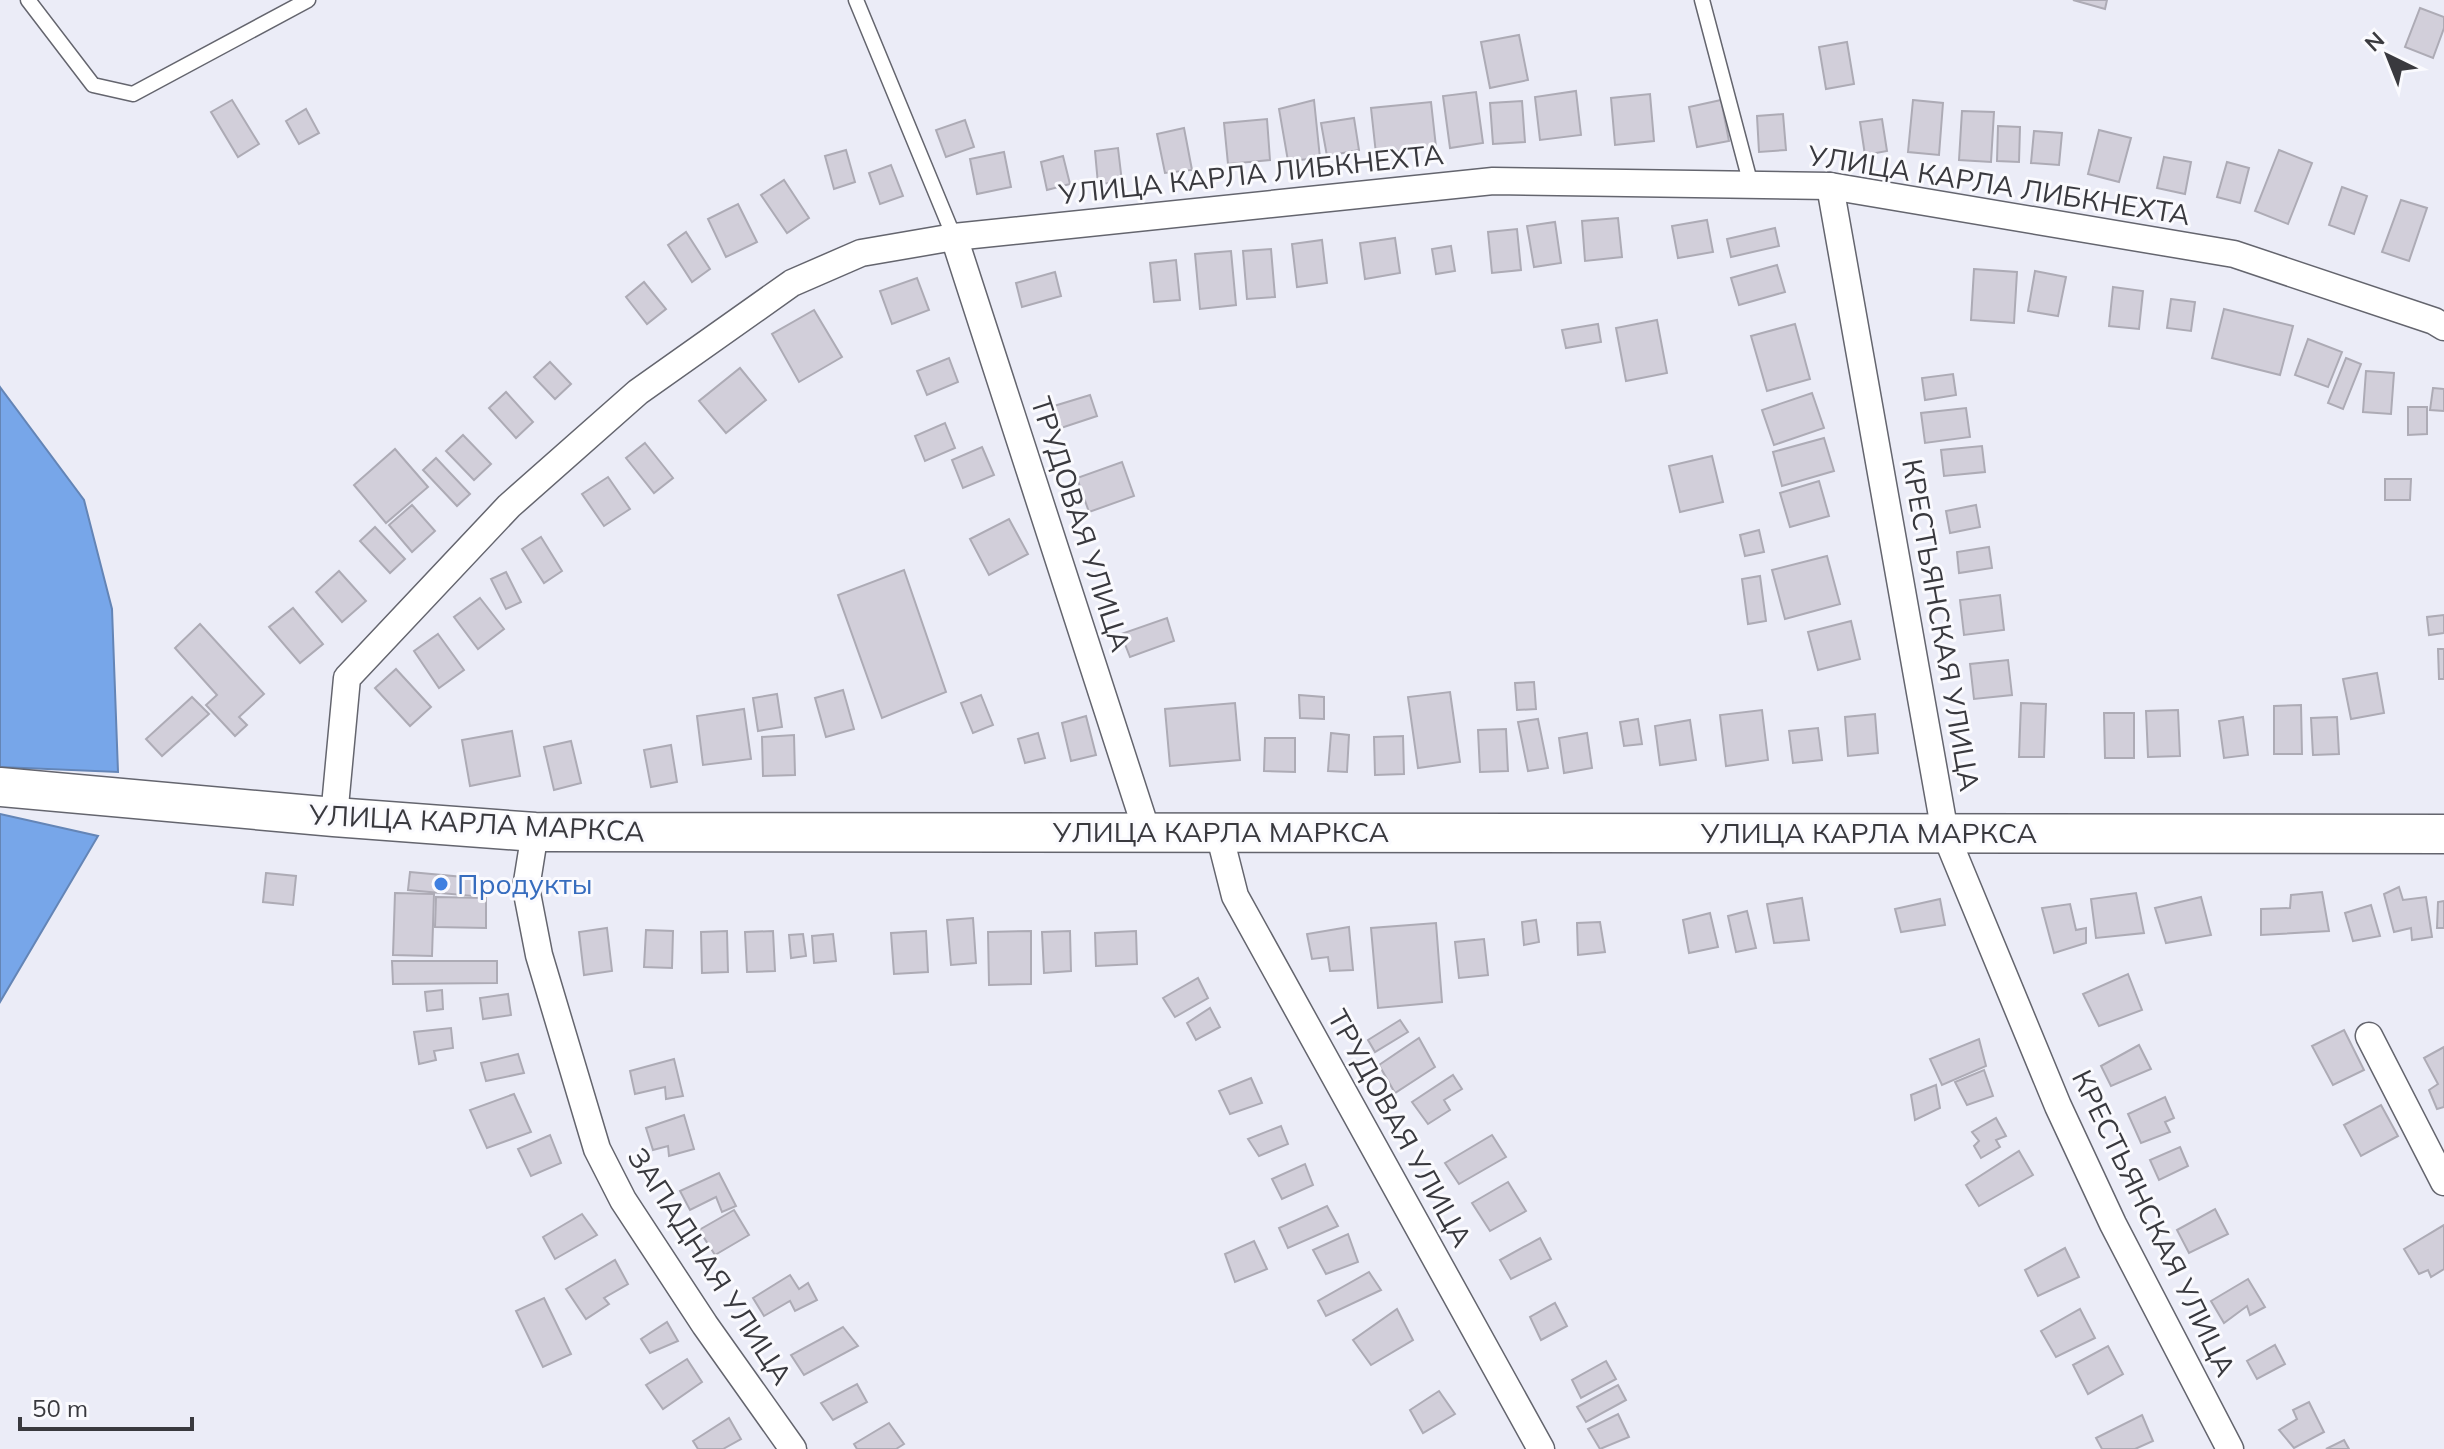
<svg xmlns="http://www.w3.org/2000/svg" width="2444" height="1449" viewBox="0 0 2444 1449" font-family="Mulish,sans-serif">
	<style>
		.water { fill: #77a6e9; stroke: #6485b6; stroke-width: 2 }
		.building { fill: #d2cfda; stroke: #adabb5; stroke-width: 2 }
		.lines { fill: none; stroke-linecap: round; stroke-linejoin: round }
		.service-casing { stroke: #64656e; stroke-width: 17 }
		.minor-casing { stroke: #64656e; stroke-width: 29 }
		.secondary-casing { stroke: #64656e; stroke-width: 41 }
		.service { stroke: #fff; stroke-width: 14 }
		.minor { stroke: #fff; stroke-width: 26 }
		.secondary { stroke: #fff; stroke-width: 38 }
		.shop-dot { fill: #3f7fe0; stroke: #fafafe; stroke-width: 3 }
		.labels { text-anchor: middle; stroke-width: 6; stroke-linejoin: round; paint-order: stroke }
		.street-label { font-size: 28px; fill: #39393e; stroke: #fafafe }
		.shop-label { font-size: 28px; fill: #366cbe; stroke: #fafafe; text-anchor: start }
	</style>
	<rect width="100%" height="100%" fill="#ebecf7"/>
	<g class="water">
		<path d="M0,387L84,500L112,609L118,772L0,767Z"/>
		<path d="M0,814L98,836L0,1002Z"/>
	</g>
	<g class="building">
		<path d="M2073,0H2107L2105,9Z"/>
		<path d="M2420,8L2444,17V28L2433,58L2405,47Z"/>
		<path d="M1519,35L1528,80L1490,88L1481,42Z"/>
		<path d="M1847,42L1854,84L1826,89L1819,47Z"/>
		<path d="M1576,91L1581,135L1540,140L1535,97Z"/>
		<path d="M1476,92L1483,143L1450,148L1443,96Z"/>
		<path d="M1650,94L1654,141L1615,145L1611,98Z"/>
		<path d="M232,100L259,144L238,157L211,112Z"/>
		<path d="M1314,100L1320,158L1288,161L1279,109Z"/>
		<path d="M1721,100L1729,141L1697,147L1689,107Z"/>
		<path d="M1913,100L1943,103L1939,155L1908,152Z"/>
		<path d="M1522,101L1525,142L1493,144L1490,103Z"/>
		<path d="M1431,102L1436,147L1376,154L1371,108Z"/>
		<path d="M306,109L319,133L299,144L286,121Z"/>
		<path d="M1962,111L1994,112L1991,162L1959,160Z"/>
		<path d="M1783,114L1786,150L1759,152L1757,116Z"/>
		<path d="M1354,118L1359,150L1327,156L1321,123Z"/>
		<path d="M1267,119L1270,160L1228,164L1224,123Z"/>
		<path d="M1882,119L1887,151L1865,155L1860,122Z"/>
		<path d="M965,120L974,147L946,157L936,130Z"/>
		<path d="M1998,126L2020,127L2019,162L1997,161Z"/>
		<path d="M1184,128L1192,170L1165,173L1157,134Z"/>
		<path d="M2099,130L2131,138L2119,182L2088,174Z"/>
		<path d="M2034,131L2062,133L2059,165L2031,163Z"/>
		<path d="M1118,148L1122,182L1098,184L1095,151Z"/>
		<path d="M846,150L855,182L834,189L825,156Z"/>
		<path d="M2279,150L2312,163L2288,224L2255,211Z"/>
		<path d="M1004,152L1011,187L977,194L970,159Z"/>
		<path d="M1063,156L1070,184L1047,190L1041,162Z"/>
		<path d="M2164,157L2191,162L2185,194L2157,188Z"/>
		<path d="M2227,162L2249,168L2240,203L2217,197Z"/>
		<path d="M891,165L903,196L880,204L869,173Z"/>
		<path d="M784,180L809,218L787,233L761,195Z"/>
		<path d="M2342,187L2367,196L2354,234L2329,225Z"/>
		<path d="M2401,200L2427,208L2409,261L2382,252Z"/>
		<path d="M738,204L757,242L726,257L708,219Z"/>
		<path d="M1618,218L1622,257L1585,261L1582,221Z"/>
		<path d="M1707,220L1713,252L1678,258L1672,226Z"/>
		<path d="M1555,222L1561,263L1534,267L1527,226Z"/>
		<path d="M1775,228L1779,246L1731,257L1727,239Z"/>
		<path d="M1517,229L1521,270L1492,273L1488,232Z"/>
		<path d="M686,232L710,269L692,282L668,245Z"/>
		<path d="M1395,238L1400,273L1365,279L1360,243Z"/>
		<path d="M1322,240L1327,283L1297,287L1292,244Z"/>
		<path d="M1451,246L1455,271L1436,274L1432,249Z"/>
		<path d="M1271,249L1275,297L1247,299L1243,251Z"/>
		<path d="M1231,251L1236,305L1200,309L1195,254Z"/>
		<path d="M1176,260L1180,300L1154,302L1150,263Z"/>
		<path d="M1777,265L1785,292L1739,305L1731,278Z"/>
		<path d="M1974,269L2017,272L2014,323L1971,320Z"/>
		<path d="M2035,271L2066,277L2058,316L2028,311Z"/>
		<path d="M1055,272L1061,296L1022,307L1016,283Z"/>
		<path d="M917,278L929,310L892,324L880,291Z"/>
		<path d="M644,282L666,309L647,324L626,297Z"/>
		<path d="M2113,287L2143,291L2139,329L2109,326Z"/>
		<path d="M2171,299L2195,302L2191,331L2167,328Z"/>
		<path d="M2224,309L2293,326L2280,375L2212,358Z"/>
		<path d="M814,310L842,357L799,382L772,334Z"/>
		<path d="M1657,320L1667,373L1626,381L1616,328Z"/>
		<path d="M1598,324L1601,342L1566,348L1562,330Z"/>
		<path d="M1795,324L1810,379L1767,391L1751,336Z"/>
		<path d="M2308,339L2342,352L2328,387L2295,375Z"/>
		<path d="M949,358L958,382L927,395L917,371Z"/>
		<path d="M2346,358L2361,364L2343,409L2328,403Z"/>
		<path d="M550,362L571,384L555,399L534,377Z"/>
		<path d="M740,368L766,400L726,433L699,401Z"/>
		<path d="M2366,371L2394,373L2391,414L2363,412Z"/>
		<path d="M1953,374L1956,395L1925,400L1922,378Z"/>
		<path d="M2433,388L2444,389V411L2430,410Z"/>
		<path d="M506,392L533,422L516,438L489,408Z"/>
		<path d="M1812,393L1824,428L1774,445L1762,410Z"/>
		<path d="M1090,395L1097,416L1061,428L1054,406Z"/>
		<path d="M2408,407H2427V434L2408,435Z"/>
		<path d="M1966,408L1970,437L1925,443L1921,413Z"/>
		<path d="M945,423L955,448L925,461L915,436Z"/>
		<path d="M463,435L491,464L474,480L446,451Z"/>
		<path d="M1824,438L1834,471L1782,486L1773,452Z"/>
		<path d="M645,443L673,478L654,493L626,458Z"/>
		<path d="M1982,446L1985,472L1944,476L1941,450Z"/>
		<path d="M982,447L994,475L963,488L952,460Z"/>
		<path d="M395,449L428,487L386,523L354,485Z"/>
		<path d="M1712,456L1723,502L1680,512L1669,466Z"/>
		<path d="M436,458L470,494L457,506L423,470Z"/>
		<path d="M1122,462L1134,496L1089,512L1077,478Z"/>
		<path d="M608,477L630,509L604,526L582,494Z"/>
		<path d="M2385,479H2411L2410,500H2385Z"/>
		<path d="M1819,481L1829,516L1790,527L1780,493Z"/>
		<path d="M412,505L435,531L412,552L389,525Z"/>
		<path d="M1976,505L1980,527L1950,533L1946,511Z"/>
		<path d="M1009,519L1028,554L989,575L970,539Z"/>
		<path d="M375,527L405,559L390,573L360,541Z"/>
		<path d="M1759,530L1764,552L1745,556L1740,535Z"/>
		<path d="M541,537L562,571L544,583L522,549Z"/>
		<path d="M1989,547L1992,568L1959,573L1957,552Z"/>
		<path d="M1827,556L1840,604L1785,619L1772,570Z"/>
		<path d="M904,570L946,692L882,718L838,595Z"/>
		<path d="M339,571L366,601L342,622L316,592Z"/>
		<path d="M506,572L521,602L506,609L491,579Z"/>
		<path d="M1760,576L1766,621L1748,624L1742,579Z"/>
		<path d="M2000,595L2004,630L1964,635L1960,600Z"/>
		<path d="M480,598L504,629L478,649L454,617Z"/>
		<path d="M293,608L323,644L300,663L269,627Z"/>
		<path d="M2444,615V633L2429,635L2427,617Z"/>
		<path d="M1167,618L1174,641L1130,657L1121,634Z"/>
		<path d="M1851,621L1860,659L1818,670L1808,632Z"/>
		<path d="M200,624L264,694L239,717L247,725L235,736L206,705L217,695L175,648Z"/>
		<path d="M438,634L464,670L439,688L414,651Z"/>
		<path d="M2438,649H2444V679H2439Z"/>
		<path d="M2008,660L2012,695L1974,699L1970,664Z"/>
		<path d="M396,669L431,707L410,726L375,688Z"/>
		<path d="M2377,673L2384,713L2351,719L2343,679Z"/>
		<path d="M1534,682L1536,709L1517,710L1515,683Z"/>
		<path d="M843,690L854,729L826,737L815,698Z"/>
		<path d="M1450,692L1460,762L1418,768L1408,697Z"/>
		<path d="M777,694L782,727L758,731L753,698Z"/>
		<path d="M981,695L993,725L973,733L961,703Z"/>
		<path d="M1299,695L1324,697V719L1300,718Z"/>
		<path d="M192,697L209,714L162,756L146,739Z"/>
		<path d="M1235,703L1240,760L1170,766L1165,709Z"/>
		<path d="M2021,703L2046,704L2044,757H2019Z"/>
		<path d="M2301,705L2302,754H2274V706Z"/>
		<path d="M744,709L751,759L703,765L697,716Z"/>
		<path d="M1762,710L1768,760L1726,766L1720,715Z"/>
		<path d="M2178,710L2180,756L2148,757L2146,711Z"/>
		<path d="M2104,713H2134V758H2105Z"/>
		<path d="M1875,714L1878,753L1848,756L1845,717Z"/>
		<path d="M1086,716L1096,755L1071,761L1062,723Z"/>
		<path d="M2243,717L2248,755L2224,758L2219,721Z"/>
		<path d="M2337,717L2339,754L2313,755L2311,718Z"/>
		<path d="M1538,719L1548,768L1528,771L1518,722Z"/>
		<path d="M1638,719L1642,744L1624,746L1620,722Z"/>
		<path d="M1690,720L1696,760L1660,765L1655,726Z"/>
		<path d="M1818,728L1822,760L1793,763L1789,731Z"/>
		<path d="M1506,729L1508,771L1480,772L1478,730Z"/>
		<path d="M512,731L520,776L470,786L462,740Z"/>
		<path d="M1038,733L1045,758L1025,763L1018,739Z"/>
		<path d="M1331,733L1349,735L1347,772L1328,771Z"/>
		<path d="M1587,733L1592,768L1564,773L1559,738Z"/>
		<path d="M794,735L795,775L763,776L762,737Z"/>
		<path d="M1403,736L1404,774L1375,775L1374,737Z"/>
		<path d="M1265,738H1295V772L1264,771Z"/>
		<path d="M571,741L581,783L554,790L544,747Z"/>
		<path d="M671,745L677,782L651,787L644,750Z"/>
		<path d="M410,872L474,878L473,896L408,890Z"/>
		<path d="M266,873L296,876L293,905L263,902Z"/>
		<path d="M2399,887L2403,900L2426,897L2432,937L2412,940L2411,928L2394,932L2384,894Z"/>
		<path d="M2322,892L2329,931L2261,935V909L2290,908L2291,895Z"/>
		<path d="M395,893L434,894L432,956L393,955Z"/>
		<path d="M2136,893L2144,933L2096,938L2091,899Z"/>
		<path d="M436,897L486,898V928L435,927Z"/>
		<path d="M2201,897L2211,935L2166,943L2155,908Z"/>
		<path d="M1802,898L1809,940L1774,943L1767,904Z"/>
		<path d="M1940,899L1945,925L1901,932L1895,909Z"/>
		<path d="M2444,901V928H2437L2438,902Z"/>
		<path d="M2070,904L2076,930L2086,928V943L2054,953L2042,908Z"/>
		<path d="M2371,905L2380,936L2353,941L2345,913Z"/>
		<path d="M1747,911L1756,948L1736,952L1728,916Z"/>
		<path d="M1710,913L1718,947L1689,953L1683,920Z"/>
		<path d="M973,918L976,963L951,965L947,920Z"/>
		<path d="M1536,920L1539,942L1524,945L1522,922Z"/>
		<path d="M1600,922L1605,952L1578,955L1577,923Z"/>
		<path d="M1436,923L1442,1002L1378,1008L1371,928Z"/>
		<path d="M1349,927L1353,970L1330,971L1328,957L1312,959L1307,934Z"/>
		<path d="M607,928L612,971L584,975L579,932Z"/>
		<path d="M646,930L673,931L672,968L644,967Z"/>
		<path d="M727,931L728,972L702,973L701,932Z"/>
		<path d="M773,931L775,971L747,972L745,932Z"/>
		<path d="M926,931L928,972L894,974L891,933Z"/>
		<path d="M1031,931V984L989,985L988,932Z"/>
		<path d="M1070,931L1071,971L1044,973L1042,932Z"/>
		<path d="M1136,931L1137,964L1096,966L1095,933Z"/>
		<path d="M803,934L806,956L791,958L789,935Z"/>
		<path d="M833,934L836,961L814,963L812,936Z"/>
		<path d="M1484,939L1488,975L1459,978L1455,942Z"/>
		<path d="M392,961H497V983L393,984Z"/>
		<path d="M2128,974L2142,1010L2099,1026L2083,994Z"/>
		<path d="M1198,978L1208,998L1175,1017L1163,998Z"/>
		<path d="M442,990L443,1009L427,1011L425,992Z"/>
		<path d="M508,994L511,1015L483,1019L480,998Z"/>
		<path d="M1210,1008L1220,1027L1196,1040L1187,1023Z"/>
		<path d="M1400,1020L1408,1032L1375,1052L1368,1040Z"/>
		<path d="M451,1028L453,1048L434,1051L436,1060L419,1064L414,1032Z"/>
		<path d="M2344,1030L2364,1070L2333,1085L2312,1046Z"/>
		<path d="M1419,1038L1435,1067L1395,1093L1379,1065Z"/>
		<path d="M1979,1039L1986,1066L1942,1085L1930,1059Z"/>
		<path d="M2139,1045L2151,1069L2111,1086L2101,1066Z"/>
		<path d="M2444,1047V1107L2437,1109L2429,1090L2438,1084L2424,1058Z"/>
		<path d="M518,1054L524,1073L486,1081L481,1063Z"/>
		<path d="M674,1059L683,1096L666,1099L665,1087L635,1094L630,1071Z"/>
		<path d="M1984,1070L1993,1096L1967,1105L1955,1082Z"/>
		<path d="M1453,1075L1462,1089L1444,1100L1450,1110L1428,1124L1412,1102Z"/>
		<path d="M1251,1078L1262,1103L1230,1114L1219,1091Z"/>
		<path d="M1936,1085L1940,1108L1915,1120L1911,1095Z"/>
		<path d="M514,1094L531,1132L487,1148L470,1110Z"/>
		<path d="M2165,1097L2174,1118L2165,1122L2170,1132L2141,1143L2128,1114Z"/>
		<path d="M2381,1105L2398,1136L2361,1156L2344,1125Z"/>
		<path d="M684,1115L694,1149L669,1156L668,1146L653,1150L646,1128Z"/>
		<path d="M1996,1118L2006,1136L1996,1140L2000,1147L1981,1158L1974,1146L1979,1141L1972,1132Z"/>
		<path d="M1281,1126L1288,1144L1259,1156L1248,1139Z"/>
		<path d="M550,1135L561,1163L531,1176L518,1149Z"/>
		<path d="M1492,1135L1506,1157L1459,1184L1445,1163Z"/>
		<path d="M2180,1147L2188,1166L2159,1180L2150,1160Z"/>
		<path d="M2019,1151L2033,1175L1979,1206L1966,1185Z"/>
		<path d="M1305,1164L1313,1185L1282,1199L1272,1179Z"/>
		<path d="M719,1173L736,1206L722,1212L716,1197L690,1210L680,1191Z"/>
		<path d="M1508,1182L1526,1211L1490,1231L1472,1203Z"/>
		<path d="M1327,1206L1338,1226L1288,1248L1279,1228Z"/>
		<path d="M2215,1209L2228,1234L2189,1253L2177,1230Z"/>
		<path d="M734,1210L749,1235L715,1255L699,1230Z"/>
		<path d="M582,1214L597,1235L555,1259L543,1237Z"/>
		<path d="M2444,1225V1269L2431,1277L2428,1270L2419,1274L2404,1249Z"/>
		<path d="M1348,1234L1358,1262L1326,1274L1313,1250Z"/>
		<path d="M1540,1238L1551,1259L1511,1279L1500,1260Z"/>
		<path d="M1254,1241L1267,1269L1235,1282L1225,1254Z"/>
		<path d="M2065,1248L2079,1277L2038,1296L2025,1270Z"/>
		<path d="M615,1260L628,1284L604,1298L609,1304L586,1319L566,1289Z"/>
		<path d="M1369,1272L1381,1290L1326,1316L1318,1301Z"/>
		<path d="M790,1275L799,1289L808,1283L817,1300L795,1311L790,1301L764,1316L753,1298Z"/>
		<path d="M2248,1279L2265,1307L2250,1315L2247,1306L2224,1323L2211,1301Z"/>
		<path d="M544,1298L571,1354L543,1367L516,1311Z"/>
		<path d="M1555,1303L1567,1326L1541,1340L1530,1317Z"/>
		<path d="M1397,1309L1413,1340L1371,1365L1353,1340Z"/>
		<path d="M2080,1309L2095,1338L2056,1357L2041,1331Z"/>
		<path d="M667,1322L678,1341L650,1353L641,1339Z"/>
		<path d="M843,1327L858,1346L804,1375L791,1355Z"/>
		<path d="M2275,1345L2285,1364L2257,1379L2247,1361Z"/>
		<path d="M2108,1346L2123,1374L2088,1394L2073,1365Z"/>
		<path d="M687,1359L702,1382L663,1409L646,1385Z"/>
		<path d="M1606,1361L1616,1379L1581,1398L1572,1380Z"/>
		<path d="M857,1384L867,1402L833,1420L821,1403Z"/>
		<path d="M1618,1385L1626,1400L1586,1422L1577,1407Z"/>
		<path d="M1439,1391L1455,1414L1423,1433L1410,1410Z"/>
		<path d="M2309,1402L2324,1432L2294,1448L2279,1430L2297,1419L2293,1410Z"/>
		<path d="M1618,1414L1629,1437L1600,1449L1588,1429Z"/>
		<path d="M2142,1415L2153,1441L2135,1449H2102L2096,1438Z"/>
		<path d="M729,1418L741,1439L723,1449H698L693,1441Z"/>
		<path d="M889,1423L904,1444L896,1449H857L854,1444Z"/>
		<path d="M2344,1440L2349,1449H2326Z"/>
	</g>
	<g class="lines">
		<defs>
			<g id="service">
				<path d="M28,0L93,85L133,94L308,0"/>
				<path d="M856,0L954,237"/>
				<path d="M1702,0L1751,185"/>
			</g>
			<g id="minor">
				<path d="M1830,186L1945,833L2058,1106L2113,1224L2230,1449"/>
				<path d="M954,237L1147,832"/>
				<path d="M334,817L347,678L509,506L638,392L792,283L861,253L954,237L1493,181L1830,186L2234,254L2434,321L2444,327"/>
				<path d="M535,832L526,888L539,955L597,1149L623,1200L705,1325L793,1449"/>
				<path d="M1219,833L1235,896L1541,1449"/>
				<path d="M2369,1036L2444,1182"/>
			</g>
			<path id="secondary" d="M0,787L334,817L535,832L2444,834"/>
		</defs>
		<use href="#service" class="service-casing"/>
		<use href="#minor" class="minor-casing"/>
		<use href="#secondary" class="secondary-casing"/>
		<use href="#service" class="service"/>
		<use href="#minor" class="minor"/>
		<use href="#secondary" class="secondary"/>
	</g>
	<circle class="shop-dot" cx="441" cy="884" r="8"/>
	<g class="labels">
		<g class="street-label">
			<text transform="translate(1251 174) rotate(-6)" y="10">УЛИЦА КАРЛА ЛИБКНЕХТА</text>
			<text transform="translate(1999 185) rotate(9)" y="10">УЛИЦА КАРЛА ЛИБКНЕХТА</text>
			<text transform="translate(1081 524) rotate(72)" y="10">ТРУДОВАЯ УЛИЦА</text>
			<text transform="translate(1941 625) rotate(80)" y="10">КРЕСТЬЯНСКАЯ УЛИЦА</text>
			<text transform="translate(477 823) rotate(3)" y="10">УЛИЦА КАРЛА МАРКСА</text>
			<text x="1221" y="842">УЛИЦА КАРЛА МАРКСА</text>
			<text x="1869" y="843">УЛИЦА КАРЛА МАРКСА</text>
			<text transform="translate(1400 1128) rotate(61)" y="10">ТРУДОВАЯ УЛИЦА</text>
			<text transform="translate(2154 1223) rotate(64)" y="10">КРЕСТЬЯНСКАЯ УЛИЦА</text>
			<text transform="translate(710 1266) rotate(57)" y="10">ЗАПАДНАЯ УЛИЦА</text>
		</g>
		<g class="shop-label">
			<text x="457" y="894">Продукты</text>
		</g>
	</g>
	<g transform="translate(2388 56) rotate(317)" stroke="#fafafe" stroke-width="6" paint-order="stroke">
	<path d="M0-6L14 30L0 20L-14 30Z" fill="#39393e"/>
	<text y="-12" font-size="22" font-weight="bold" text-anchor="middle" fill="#39393e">N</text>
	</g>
	<path d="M20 1417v12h172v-12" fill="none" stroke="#39393e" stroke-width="4"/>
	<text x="32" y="1417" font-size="24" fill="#39393e" stroke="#fafafe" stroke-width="6" paint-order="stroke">50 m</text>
</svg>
